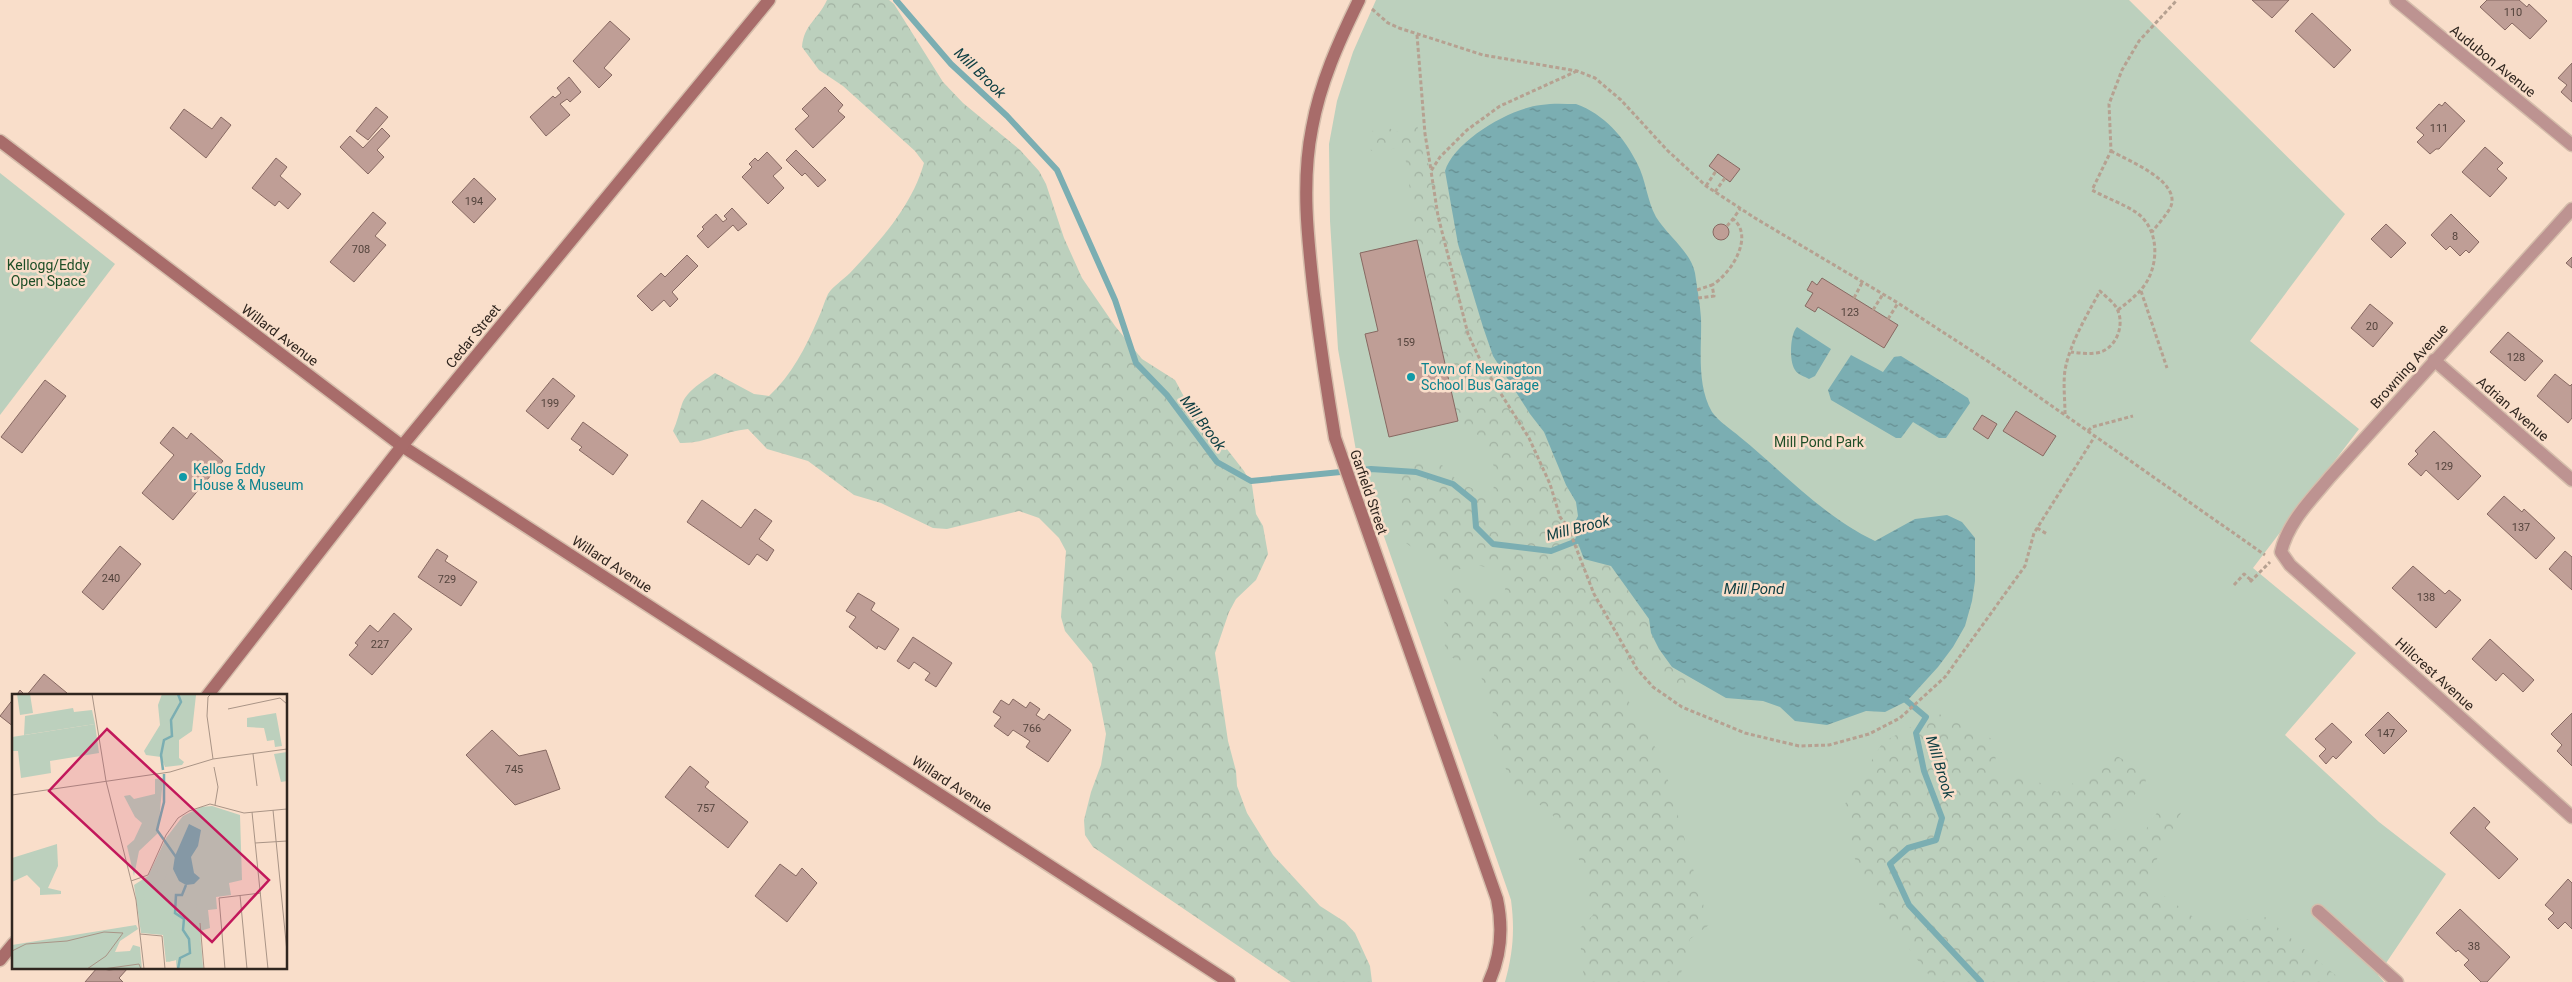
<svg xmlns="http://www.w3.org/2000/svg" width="2572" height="982" viewBox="0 0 2572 982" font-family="Roboto,sans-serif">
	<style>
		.green { fill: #bcd0bd }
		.forest { fill: url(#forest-crowns) }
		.water { fill: url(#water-ripples) }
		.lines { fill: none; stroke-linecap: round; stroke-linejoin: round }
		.stream { stroke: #7baeb2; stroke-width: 6 }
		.building { fill: #bf9e96; stroke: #876962 }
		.street-casing { stroke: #d5bdab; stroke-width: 15 }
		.secondary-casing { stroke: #d5bdab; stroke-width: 15 }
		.path { stroke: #b6a191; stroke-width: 3; stroke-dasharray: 4 2.5; stroke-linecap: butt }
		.street { stroke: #bd9391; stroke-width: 12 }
		.secondary { stroke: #a86c6a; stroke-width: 12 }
		.culture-dot { fill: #0f9aa8; stroke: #f9deca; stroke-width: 2 }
		.labels { text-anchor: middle; stroke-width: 5; stroke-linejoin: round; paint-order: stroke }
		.number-label { font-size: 11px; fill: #54443d }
		.street-label { font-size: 14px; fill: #30261f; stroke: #f9deca }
		.park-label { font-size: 14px; fill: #1e4e27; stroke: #f9deca }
		.culture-label { font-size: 14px; fill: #0d838f; stroke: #f9deca; text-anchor: start }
		.water-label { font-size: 15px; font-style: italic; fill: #104044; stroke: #f9deca }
		.inset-river { fill: none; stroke: #7baeb2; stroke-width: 2.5 }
		.inset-road { fill: none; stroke: #a99486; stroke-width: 1 }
		.view { fill: #c2185b; fill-opacity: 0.15; stroke: #c2185b; stroke-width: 2.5 }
		.inset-edge { fill: none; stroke: #30261f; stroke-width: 2.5 }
	</style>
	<defs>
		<pattern id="forest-crowns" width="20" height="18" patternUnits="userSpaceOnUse" patternTransform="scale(1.25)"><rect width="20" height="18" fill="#bcd0bd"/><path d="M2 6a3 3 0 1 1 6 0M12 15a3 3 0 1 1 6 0" fill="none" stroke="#a2b2a2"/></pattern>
		<pattern id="water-ripples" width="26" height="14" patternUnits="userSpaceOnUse" patternTransform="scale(1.25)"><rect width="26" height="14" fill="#7baeb2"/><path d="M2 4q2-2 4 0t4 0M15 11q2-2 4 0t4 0" fill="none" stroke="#658d90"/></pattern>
	</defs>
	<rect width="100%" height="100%" fill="#f9deca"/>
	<g class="green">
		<path d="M1376,0H2129L2345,214L2250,341L2359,429L2253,568L2356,653L2285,735L2379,822L2446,874L2378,975L2384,982H1505C1513,954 1515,930 1511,900L1358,462L1338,349L1330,221L1329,144L1337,101L1353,52Z"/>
		<path d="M0,173L115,264L0,415Z"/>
	</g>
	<g class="forest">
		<path d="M827,0H889L894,4L943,82L963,103L1020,150L1039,171L1046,184L1064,238L1082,278L1115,326L1142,359L1175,380L1189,406L1209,426L1244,471L1252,485L1256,514L1263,526L1268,554L1256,580L1236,599L1229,612L1215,653L1228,741L1236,771L1237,786L1247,813L1273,855L1320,906L1345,922L1355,933L1370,966L1372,982H1291L1093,847L1085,835L1084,820L1091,792L1101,765L1106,734L1092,664L1065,631L1061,617L1066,551L1059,538L1039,518L1019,511L947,529L933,528L881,503L854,495L808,461L767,449L748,429C724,431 704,444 680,443L673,431C677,422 679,413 682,404C687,390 704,381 715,373L754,394L769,396C791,376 806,347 818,319C822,311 824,302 828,294C833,286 843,280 850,273C880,241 912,206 924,163L915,151L843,86L819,70L802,47C804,24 818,20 827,0Z"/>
		<path d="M1377,123L1398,132L1417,125L1427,163L1445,171L1458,244L1493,356L1530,414L1544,432L1566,485L1576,502L1578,516L1572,528L1584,559L1611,566L1649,619L1651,633L1672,667L1689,678L1687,693L1650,666L1621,659L1625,695L1662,759L1709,925L1690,939L1680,977L1682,982H1584L1579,929L1593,915L1586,880L1572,839L1549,811L1512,786L1494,736L1492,699L1476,667L1445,655L1444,597L1457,584L1477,601L1504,593L1509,575L1475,564L1448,573L1406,543L1396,501L1405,463L1417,460L1442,465C1456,482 1471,490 1493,495L1495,470L1485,440L1458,421L1417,240L1404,148L1371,151L1369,138Z"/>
		<path d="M1937,713L1992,739L2001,787L2020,772L2057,792L2092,773L2117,756L2144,772L2146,782L2122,809L2111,829L2143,834L2160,808L2184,807L2145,882L2203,924L2265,917L2339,978V982H1934L1887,919L1854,857L1845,804L1883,742Z"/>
	</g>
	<g class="water">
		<path d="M1576,104C1604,114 1624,137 1637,163C1646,180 1647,201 1656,217C1667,235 1691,252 1695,273C1697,288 1700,303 1701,318C1702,348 1696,384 1712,412C1719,422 1731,429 1740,437C1783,472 1824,517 1875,541L1915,519L1947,515L1962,522L1975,538V581L1972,601L1965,626L1953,647L1938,667L1907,701L1885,712L1866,711L1827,725L1795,721L1780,707L1763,701L1726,698L1672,667L1659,649L1651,633L1649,619L1611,566L1584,559L1572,528L1578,516L1576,502L1566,485L1544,432L1530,414L1493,356L1483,327L1458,244L1445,171C1454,141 1510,108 1541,105C1553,103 1565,104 1576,104Z"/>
		<path d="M1797,327L1831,349L1815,376L1809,379C1804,376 1798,375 1795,370C1789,361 1790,334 1797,327Z"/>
		<path d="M1851,355L1883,372L1894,357L1901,356L1968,398L1970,403L1946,438H1939L1913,422L1901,438H1896L1831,400L1828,390Z"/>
	</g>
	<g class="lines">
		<g class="stream">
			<path d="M896,0L951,64L1007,116L1057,170L1115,300L1136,363L1167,395L1217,462L1251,481L1371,469L1416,472L1453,484L1474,501L1476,527L1493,544L1551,551L1582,539"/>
			<path d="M1901,696L1926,717L1916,733L1924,771L1942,818L1936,840L1908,848L1890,864L1909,905L1981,982"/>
		</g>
	</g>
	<g class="building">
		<path d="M2252,0H2289L2272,18Z"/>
		<path d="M2487,0H2519L2527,7L2529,4L2547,21L2530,39L2512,23L2505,30L2480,7Z"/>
		<path d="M2312,13L2351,50L2334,68L2295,31Z"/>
		<path d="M610,21L630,39L604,68L612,75L599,88L573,61Z"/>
		<path d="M2572,63V102L2561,92L2567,85L2558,78Z"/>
		<path d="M569,77L581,92L570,102L567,99L560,104L570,115L546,136L530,117L553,96L555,98L561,93L557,88Z"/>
		<path d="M825,87L843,105L838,111L845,117L813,148L795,129L809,116L802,109Z"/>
		<path d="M2445,102L2465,121L2439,149H2436L2430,154L2417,142L2424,135L2416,128L2439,104L2442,106Z"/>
		<path d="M376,107L388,117L368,140L356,131Z"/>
		<path d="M184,109L212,129L221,117L231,125L206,158L170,128Z"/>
		<path d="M382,128L390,136L377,150L384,157L368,174L340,147L350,136L363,148Z"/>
		<path d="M2485,147L2503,163L2497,169L2507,178L2490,197L2462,172Z"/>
		<path d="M796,150L826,180L818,187L805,173L802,176L786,160Z"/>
		<path d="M767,152L782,168L773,176L784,188L768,204L742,177L752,167L749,164L755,158L758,161Z"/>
		<path d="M1718,154L1740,169L1730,182L1709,166Z"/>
		<path d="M276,158L287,167L280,176L301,194L288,209L279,201L275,206L252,188Z"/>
		<path d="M474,178L496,199L474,223L452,202Z"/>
		<path d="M732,208L747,224L738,231L733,225L708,248L697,236L704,229L702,227L716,214L723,222L727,219L724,216Z"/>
		<path d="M373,212L386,223L375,236L386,245L354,282L330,262Z"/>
		<path d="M2451,214L2479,242L2469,253L2466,250L2460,256L2450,246L2446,250L2431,235Z"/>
		<circle cx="1721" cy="232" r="8"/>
		<path d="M2386,224L2406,243L2391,258L2371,239Z"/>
		<path d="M1417,240L1458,421L1389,437L1365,334L1378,331L1360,253Z"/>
		<path d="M687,255L698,266L672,292L678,299L670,307L664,300L652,311L637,296L661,273L665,277Z"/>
		<path d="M2572,257V268L2566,263Z"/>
		<path d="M1822,278L1898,325L1884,348L1818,307L1815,312L1805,306L1813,293L1807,290L1812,281L1817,285Z"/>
		<path d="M2370,304L2393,323L2373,347L2351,328Z"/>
		<path d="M2508,332L2543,361L2525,381L2490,352Z"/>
		<path d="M2555,374L2570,386L2572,384V418L2568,423L2537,396Z"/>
		<path d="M553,378L575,396L548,429L526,411Z"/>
		<path d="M45,380L66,396L22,453L1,437Z"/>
		<path d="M2016,411L2056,436L2043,456L2003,431Z"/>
		<path d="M1982,415L1997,424L1988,439L1973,429Z"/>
		<path d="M583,422L628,455L613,475L579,450L582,447L571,439Z"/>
		<path d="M173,427L187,439L191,433L223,461L173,520L142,493L174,455L160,443Z"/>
		<path d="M2434,431L2481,476L2458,500L2426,470L2421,476L2408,464L2418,454L2415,451Z"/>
		<path d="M2504,496L2522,512L2524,509L2555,538L2536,559L2487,514Z"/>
		<path d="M702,500L741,528L755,509L772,521L759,539L774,550L767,561L757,554L749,565L687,522Z"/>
		<path d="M120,546L141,564L103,610L82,592Z"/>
		<path d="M437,549L448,556L445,561L477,582L461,606L418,577Z"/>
		<path d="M2565,551L2572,557V590L2549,569Z"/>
		<path d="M2413,566L2445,594L2449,590L2461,600L2436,628L2392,588Z"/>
		<path d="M858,593L875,603L871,610L899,629L885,650L878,646L877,649L849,627L856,617L846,611Z"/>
		<path d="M394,613L412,629L372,675L349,655L358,645L355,643L370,625L378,632Z"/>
		<path d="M913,637L952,663L936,687L925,680L930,673L914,662L909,669L897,661Z"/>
		<path d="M2490,639L2534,680L2523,692L2503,673L2496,681L2472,659Z"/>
		<path d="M44,674L67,693L65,696H16L20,690L26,696Z"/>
		<path d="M14,698V727L0,716Z"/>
		<path d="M1013,699L1026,708L1030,702L1040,709L1036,715L1044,720L1049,714L1071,730L1048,762L1026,747L1030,741L1013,730L1008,736L994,726L1001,717L993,712L1001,700L1009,705Z"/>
		<path d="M2388,712L2407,731L2384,754L2365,735Z"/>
		<path d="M2572,713V766L2557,751L2562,745L2551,734Z"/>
		<path d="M2332,723L2352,742L2336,759L2333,756L2326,764L2319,756L2326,749L2315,739Z"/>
		<path d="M492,730L519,756L546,750L560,789L515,805L466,755Z"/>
		<path d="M690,766L709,782L705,787L748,822L728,848L665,797Z"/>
		<path d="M2474,807L2490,822L2485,828L2518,859L2499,879L2450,833Z"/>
		<path d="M780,864L796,876L802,868L817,883L787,922L755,896Z"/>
		<path d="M2568,879L2572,883V929L2565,922L2558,929L2548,919L2554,913L2545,905Z"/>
		<path d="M2460,909L2510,957L2487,982H2481L2464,965L2469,960L2458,950L2456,952L2436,933Z"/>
		<path d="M97,968L109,970L128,968L119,978L123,982H85Z"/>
	</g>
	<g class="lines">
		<defs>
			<g id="street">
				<path d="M2396,0L2572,145"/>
				<path d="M2572,209L2330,477C2311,500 2288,522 2281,552L2290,565L2572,817"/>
				<path d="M2434,360L2572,480"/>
				<path d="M2318,911L2397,982"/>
			</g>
			<g id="secondary">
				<path d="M1359,0C1339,41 1320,83 1312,128C1301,183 1308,241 1314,295C1320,343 1327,391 1335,438L1497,899C1503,927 1501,956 1489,982"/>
				<path d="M0,141L402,446L1229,982"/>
				<path d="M207,696L402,446L769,0"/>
				<path d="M0,960L14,943"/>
			</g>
		</defs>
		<use href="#street" class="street-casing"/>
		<use href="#secondary" class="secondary-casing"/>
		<g class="path">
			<path d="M1372,9L1388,23L1399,28L1483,55L1577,71L1595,78L1621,100L1667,150L1706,186L1755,218L1898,303L1989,362L2265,555"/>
			<path d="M1417,35L1425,134L1431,170"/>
			<path d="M1577,71L1500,106L1467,130L1440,157L1431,171L1438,216L1468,334L1482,364L1529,438L1550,484L1560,517L1568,527L1594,594L1637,669L1653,687L1682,707L1745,733L1799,746L1829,745L1869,734L1900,718L1945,677L2025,566L2034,533L2095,436"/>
			<path d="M2111,151C2129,161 2180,181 2171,206C2167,215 2158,224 2152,232"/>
			<path d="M1706,186L1716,171"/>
			<path d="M1715,192L1725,178"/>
			<path d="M1727,226L1733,219"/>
			<path d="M1697,290L1712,285"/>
			<path d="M2141,291L2167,368"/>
			<path d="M1698,298L1714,296L1712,285C1731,274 1755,236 1733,219L1740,209"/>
			<path d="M1854,298L1863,281"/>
			<path d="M1873,310L1883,294"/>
			<path d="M2118,310C2128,302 2139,294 2146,283C2159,262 2159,229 2137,213C2124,204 2106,198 2092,190L2111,151L2109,104L2122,70L2139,41L2177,0"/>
			<path d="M1888,319L1898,303"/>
			<path d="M2065,414C2065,400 2063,384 2065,370C2070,343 2087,315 2100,291C2106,297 2116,304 2118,311C2125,328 2114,352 2095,353C2087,354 2079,353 2071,352"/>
			<path d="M2088,431L2092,427L2133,416"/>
			<path d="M2037,528L2047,534"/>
			<path d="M2250,582L2270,562"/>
			<path d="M2234,585L2244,574L2251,580"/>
		</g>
		<use href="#street" class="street"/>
		<use href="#secondary" class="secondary"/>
	</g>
	<g class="culture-dot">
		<circle cx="1411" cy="377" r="5"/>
		<circle cx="183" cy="477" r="5"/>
	</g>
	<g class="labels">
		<g class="number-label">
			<text x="2513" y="16">110</text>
			<text x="2439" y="132">111</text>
			<text x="474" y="205">194</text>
			<text x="2455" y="240">8</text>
			<text x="361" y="253">708</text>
			<text x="1850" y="316">123</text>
			<text x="2372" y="330">20</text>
			<text x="1406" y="346">159</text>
			<text x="2516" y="361">128</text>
			<text x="550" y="407">199</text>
			<text x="2444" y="470">129</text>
			<text x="2521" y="531">137</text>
			<text x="111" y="582">240</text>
			<text x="447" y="583">729</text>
			<text x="2426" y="601">138</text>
			<text x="380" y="648">227</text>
			<text x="1032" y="732">766</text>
			<text x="2386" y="737">147</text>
			<text x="514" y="773">745</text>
			<text x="706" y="812">757</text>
			<text x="2474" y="950">38</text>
		</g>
		<g class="street-label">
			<text transform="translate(2493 61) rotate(39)" y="5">Audubon Avenue</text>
			<text transform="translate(280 335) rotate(37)" y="5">Willard Avenue</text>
			<text transform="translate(473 336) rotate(-51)" y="5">Cedar Street</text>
			<text transform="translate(2409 366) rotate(-48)" y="5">Browning Avenue</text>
			<text transform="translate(2513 409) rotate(41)" y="5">Adrian Avenue</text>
			<text transform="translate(1369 492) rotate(71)" y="5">Garfield Street</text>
			<text transform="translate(612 564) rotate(33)" y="5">Willard Avenue</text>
			<text transform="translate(2435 674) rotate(42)" y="5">Hillcrest Avenue</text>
			<text transform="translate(952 784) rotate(33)" y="5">Willard Avenue</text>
		</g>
		<g class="park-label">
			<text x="48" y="270">Kellogg/Eddy<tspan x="48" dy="16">Open Space</tspan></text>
			<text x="1819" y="447">Mill Pond Park</text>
		</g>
		<g class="culture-label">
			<text x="1421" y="374">Town of Newington<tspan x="1421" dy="16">School Bus Garage</tspan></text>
			<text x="193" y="474">Kellog Eddy<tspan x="193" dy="16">House &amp; Museum</tspan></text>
		</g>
		<g class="water-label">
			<text transform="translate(980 73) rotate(44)" y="5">Mill Brook</text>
			<text transform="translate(1203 423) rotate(53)" y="5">Mill Brook</text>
			<text transform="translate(1578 528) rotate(-14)" y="5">Mill Brook</text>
			<text x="1754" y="594">Mill Pond</text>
			<text transform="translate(1940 767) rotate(73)" y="5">Mill Brook</text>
		</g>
	</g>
	<g transform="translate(12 694)">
		<rect width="275" height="275" fill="#f9deca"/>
		<path d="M5,0H18L21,19L8,21ZM264,19L270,52L263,53L262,46L255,47L252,34L235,33V24ZM83,30L87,59L38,67L39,79L9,84L6,57H0V43ZM200,112L228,121L230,186L217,189L219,201L204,203L205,215L196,216L198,234L188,237L191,275H165L164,266L154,268L151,241L129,239L122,191L136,182L154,144L171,122L189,113ZM124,231L126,235L108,247L103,258L118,257L121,251L128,253L130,275H0V251Z" fill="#bcd0bd"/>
		<path d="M150,0L184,1L180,37L167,46V64L172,68L170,71L153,73L149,63L134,61L132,57L148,31L146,11ZM151,84L146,139L127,157L122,182L115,152L122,146L130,129L123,123L112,102L118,101L122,105L143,100V85ZM175,124L176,131L162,163V177L158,172L149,194L140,203H133L128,211L133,195L145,180L148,161L151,158L156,160L152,152L157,147L162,153ZM45,150L46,172L36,194L49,197V200L28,201V194L15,181L0,188V164ZM170,193L175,194V202L185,210L180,212L185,214L179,217L184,226L185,234L182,238L189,253L191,275H165L164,266L156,268L160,262L154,252L161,243L158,232L161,228L160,204L164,194Z" fill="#bcd0bd"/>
		<path d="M61,14L62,18L80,16L83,30L12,41L13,22ZM275,58V87L269,88L262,60Z" fill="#bcd0bd"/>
		<path d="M177,130L189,136L186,152L179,163L182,179L188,184L182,190L174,191L167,187L161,175L163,162Z" fill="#7baeb2"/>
		<path class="inset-river" d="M151,76L149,61L152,46L160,42L159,26L169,8L166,0M152,80V108L145,136L164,163M166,275L168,264L178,259L177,245L171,236L172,225L163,219L164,201H170L174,191"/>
		<path class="inset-road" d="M80,0L94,87L124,206L132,275M199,0L196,3L195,22L201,65M216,15L268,4L275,10M241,60L245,92M202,73L206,93L203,111M0,101L158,78L201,65L275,55M261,116L275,258M240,118L256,275M243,149L275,147M119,187L136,181L154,141L166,124L177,117L198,110L232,119L275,115M228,201L235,275M188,229L192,275M128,240L150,242L153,275M0,257L14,250L55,247L92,238L111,239L94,262L75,275M91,275L127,270L129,275M213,275L207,204L249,199"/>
		<path class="view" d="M95,35L257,186L200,248L37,97Z"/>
		<rect width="275" height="275" class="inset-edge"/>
	</g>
</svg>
